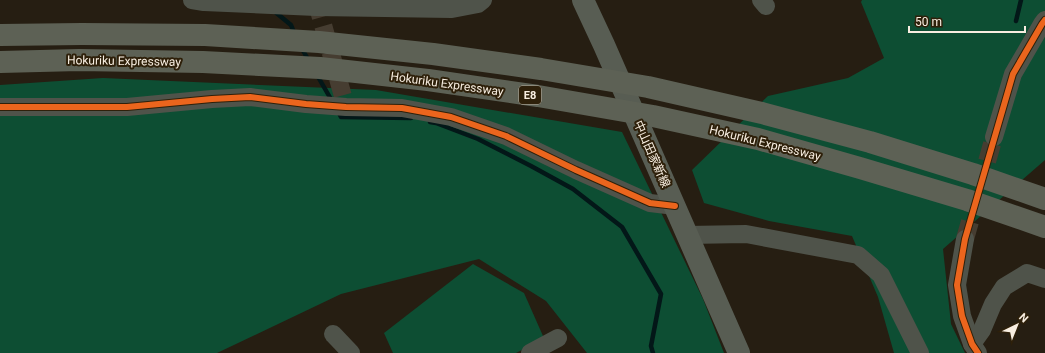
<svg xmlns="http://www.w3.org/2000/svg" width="1045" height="353" viewBox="0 0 1045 353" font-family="Roboto,'Noto Sans JP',sans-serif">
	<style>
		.green { fill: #0d4e33 }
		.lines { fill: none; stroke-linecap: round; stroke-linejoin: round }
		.stream { stroke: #031718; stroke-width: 4.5 }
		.street-tunnel { stroke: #463d31; stroke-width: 18; stroke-dasharray: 18 9; stroke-linecap: butt }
		.street { stroke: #4f534a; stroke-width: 18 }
		.secondary { stroke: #585d53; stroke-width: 22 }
		.highway { stroke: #5d6155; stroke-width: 22 }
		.cycleway-casing { stroke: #2e200a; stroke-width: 8 }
		.cycleway { stroke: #eb651d; stroke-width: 6 }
		.labels { text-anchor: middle; stroke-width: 4; stroke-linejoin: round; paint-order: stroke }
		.shield { fill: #2e200a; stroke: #bbb0a0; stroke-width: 1 }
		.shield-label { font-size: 11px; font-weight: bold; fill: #f8eee1 }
		.street-label { font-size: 12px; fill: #f8eee1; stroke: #2e200a }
	</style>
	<rect width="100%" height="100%" fill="#261e12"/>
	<g class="green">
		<path d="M862,0H1045V160L943,249L951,324L965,353H894L878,297L852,236L769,221L704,203L692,170L768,96L848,78L884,58L861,2Z"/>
		<path d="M103,78L376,90L622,132L703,299L724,353H587L546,301L479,259L341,294L217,353H0V85Z"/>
		<path d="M473,264L524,293L543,336L537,342L516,353H393L384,333Z"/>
	</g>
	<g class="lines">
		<g class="stream">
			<path d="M274,11L291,25L295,35"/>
			<path d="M1016,21L1021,0"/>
			<path d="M301,47L309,61"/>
			<path d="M317,75L332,101"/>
			<path d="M338,111L341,117L411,118"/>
			<path d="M430,122L436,123L478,139L531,166L573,189L622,227L661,294L651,346L653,353"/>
		</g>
		<g class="street-tunnel">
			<path d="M316,0L346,107"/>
			<path d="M965,239L994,137"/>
		</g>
		<g class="street">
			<path d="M192,0L204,2L316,7L452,9L478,4L483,0"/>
			<path d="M761,0L766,6"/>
			<path d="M0,107H127L212,99L250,97L306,104L346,107L402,108L451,117L506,136L576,170L650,203L675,206"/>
			<path d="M994,137L1013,74L1042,24L1045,20"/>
			<path d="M687,235L746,234L858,255L881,275L920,353"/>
			<path d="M965,239L957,285L962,316L972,344L978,353"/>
			<path d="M333,334L351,353"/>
			<path d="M972,344L982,330L993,304L1004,287L1027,273L1045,279"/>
			<path d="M530,353L558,338"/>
		</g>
		<path class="secondary" d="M583,0L604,45L739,353"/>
		<g class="highway">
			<path d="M0,35L82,34L205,35L319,42L433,54L541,69L648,87L762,113L870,142L973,174L1045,199"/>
			<path d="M0,62L79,60L203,62L320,68L428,80L538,96L653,116L758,139L860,168L967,200L1045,227"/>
		</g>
		<defs>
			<g id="cycleway">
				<path d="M0,107H127L212,99L250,97L306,104L346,107L402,108L451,117L506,136L576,170L650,203L675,206"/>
				<path d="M978,353L972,344L962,316L957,285L965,239L1013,74L1042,24L1045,20"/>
			</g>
		</defs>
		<use href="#cycleway" class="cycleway-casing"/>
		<use href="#cycleway" class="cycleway"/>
	</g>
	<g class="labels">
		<rect class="shield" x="519" y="86" width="22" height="18" rx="3"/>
		<g class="shield-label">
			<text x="530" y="99">E8</text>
		</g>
		<g class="street-label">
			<text transform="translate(124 61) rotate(1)" y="4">Hokuriku Expressway</text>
			<text transform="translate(447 84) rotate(8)" y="4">Hokuriku Expressway</text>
			<text transform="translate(765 143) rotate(14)" y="4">Hokuriku Expressway</text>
			<text transform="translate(652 154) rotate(66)" y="4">中山田家新線</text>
		</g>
	</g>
	<g transform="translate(1017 325) rotate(43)" stroke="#2e200a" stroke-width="3" paint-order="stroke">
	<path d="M0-3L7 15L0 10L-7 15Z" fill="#f8eee1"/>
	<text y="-6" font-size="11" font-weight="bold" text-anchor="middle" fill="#f8eee1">N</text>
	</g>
	<path d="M909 26v6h116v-6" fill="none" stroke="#f8eee1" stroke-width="2"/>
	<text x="915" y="26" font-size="12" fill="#f8eee1" stroke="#2e200a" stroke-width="3" paint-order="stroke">50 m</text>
</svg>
